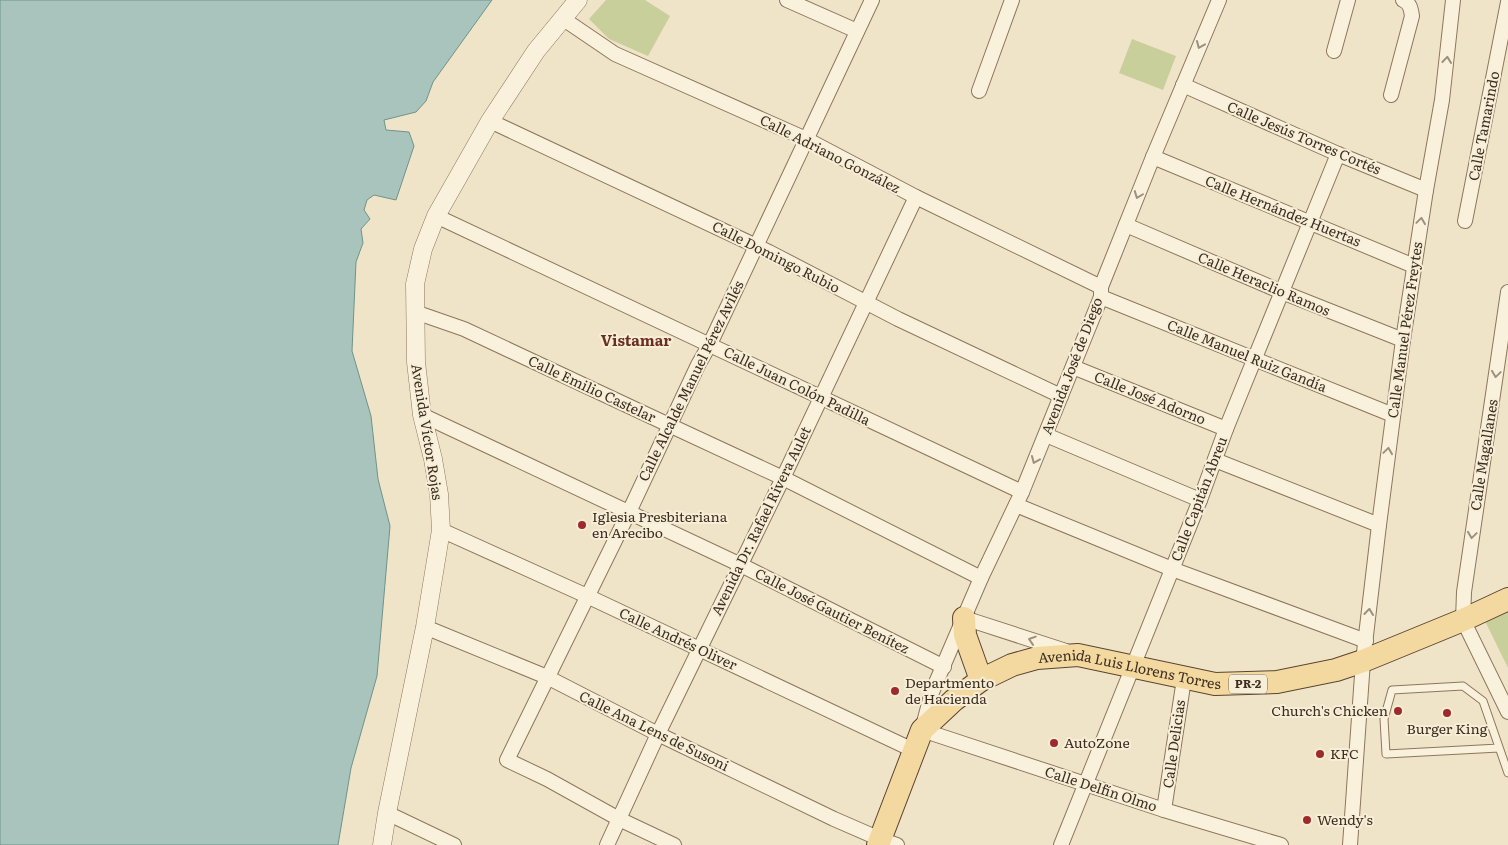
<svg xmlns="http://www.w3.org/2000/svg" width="1508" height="845" viewBox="0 0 1508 845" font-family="Literata,serif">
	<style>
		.green { fill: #c9cf9b }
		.water { fill: #a9c4bc; stroke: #6f938a }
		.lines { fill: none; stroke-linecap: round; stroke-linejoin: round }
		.service-casing { stroke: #8d765c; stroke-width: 9 }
		.minor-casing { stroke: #8d765c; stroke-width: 16 }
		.tertiary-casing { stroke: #8d765c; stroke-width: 19 }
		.primary-casing { stroke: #5b4430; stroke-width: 24 }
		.service { stroke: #faf1dc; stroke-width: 7 }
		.minor { stroke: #faf1dc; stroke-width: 14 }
		.tertiary { stroke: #faf1dc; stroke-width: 18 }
		.primary { stroke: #f3d9a0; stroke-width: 22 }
		.oneway { stroke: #9c907e }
		.poi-dot { fill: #9e2a2b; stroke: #f7eed8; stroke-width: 2 }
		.labels { text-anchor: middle; stroke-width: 4; stroke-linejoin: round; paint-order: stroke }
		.shield { fill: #f7eed8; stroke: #756857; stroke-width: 1 }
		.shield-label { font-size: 12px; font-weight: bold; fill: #3d2e20 }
		.street-label { font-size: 14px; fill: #3d2e20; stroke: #f7eed8 }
		.poi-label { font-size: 14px; fill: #3d2e20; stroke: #f7eed8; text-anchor: start }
		.neighbourhood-label { font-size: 15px; font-weight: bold; fill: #6b2e1e; stroke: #f7eed8 }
	</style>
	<rect width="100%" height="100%" fill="#f0e4c8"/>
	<g class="green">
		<path d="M606,0H645L670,16L648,56L609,39L589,19Z"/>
		<path d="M1132,39L1176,56L1163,90L1119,73Z"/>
		<path d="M1508,607V668L1484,619Z"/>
	</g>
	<path class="water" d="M0,0H492L433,82L426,101L416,112L384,120L386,130L409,132L414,146L396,200L374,195L367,200L364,210L370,219L361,229L363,243L356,262L352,351L371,416L378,479L390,526L377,676L351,768L338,845H0Z"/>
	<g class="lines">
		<defs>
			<path id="service" d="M1499,748L1386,754L1384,719L1392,690L1463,686L1483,701L1508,773"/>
			<g id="minor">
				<path d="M787,0L857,31"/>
				<path d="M1219,0L1153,157L1101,287V297L1022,492L981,578L932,692L922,730L1164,810L1281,845"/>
				<path d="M562,18L615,54L806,139L916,197L1101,287"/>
				<path d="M1334,51L1348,0"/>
				<path d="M1183,85L1338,154L1426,190"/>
				<path d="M979,91L1012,0"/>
				<path d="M1391,95L1412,16C1411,9 1410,3 1403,0"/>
				<path d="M490,121L769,252L898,319L1061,396"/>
				<path d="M1153,157L1414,266"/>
				<path d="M436,216L1022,492"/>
				<path d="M1465,221L1508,2"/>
				<path d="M1126,225L1282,292L1403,340"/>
				<path d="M1508,292L1464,592L1463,620L1508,712"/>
				<path d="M1101,297L1393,415"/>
				<path d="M415,312L464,329L669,425L783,478L981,578"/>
				<path d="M1073,367L1226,429"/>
				<path d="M422,415L741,565L944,667"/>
				<path d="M1046,435L1200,500"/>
				<path d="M1215,460L1379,525"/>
				<path d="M1016,505L1172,569L1366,641"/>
				<path d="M441,530L587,596L913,750"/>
				<path d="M964,618L1066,651"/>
				<path d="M425,627L547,677L658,734L834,819L880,839L897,845"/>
				<path d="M1164,810L1184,679"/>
				<path d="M387,813L454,845"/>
				<path d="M607,845L658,734L783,478L916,197"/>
				<path d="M674,845L619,819L547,779L507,760L629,512L698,365L710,344L872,0"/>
				<path d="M1061,845L1200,500L1226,429L1338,154"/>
				<path d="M1350,845L1363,661L1379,525L1403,340L1426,190L1442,100L1453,0"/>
			</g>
			<path id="tertiary" d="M382,845L387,813L425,627L441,530L439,494L433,459L422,415L416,362L415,284L423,249L436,216L490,121L536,51L578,0"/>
			<g id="primary">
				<path d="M964,618L965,635L981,680"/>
				<path id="s1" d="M878,845L922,730L954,700L981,680L1012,665L1037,658L1078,655L1215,684L1277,682L1336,670L1363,661L1463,620L1508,599"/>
			</g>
		</defs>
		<use href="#service" class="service-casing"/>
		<use href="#minor" class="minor-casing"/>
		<use href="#tertiary" class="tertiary-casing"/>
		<use href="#primary" class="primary-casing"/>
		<use href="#service" class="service"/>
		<use href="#minor" class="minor"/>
		<use href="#tertiary" class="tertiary"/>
		<use href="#primary" class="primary"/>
	</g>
	<defs><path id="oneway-chevron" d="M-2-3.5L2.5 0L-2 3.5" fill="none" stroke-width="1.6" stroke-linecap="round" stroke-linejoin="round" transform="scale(1.25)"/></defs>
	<g class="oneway">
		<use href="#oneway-chevron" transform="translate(1200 45) rotate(113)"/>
		<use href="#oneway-chevron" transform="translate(1447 60) rotate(-84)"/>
		<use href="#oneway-chevron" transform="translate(1138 195) rotate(111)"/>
		<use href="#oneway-chevron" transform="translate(1421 221) rotate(-82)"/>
		<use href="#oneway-chevron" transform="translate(1496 374) rotate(98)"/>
		<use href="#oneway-chevron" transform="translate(1388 451) rotate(-82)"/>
		<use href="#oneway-chevron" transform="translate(1035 460) rotate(113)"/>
		<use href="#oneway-chevron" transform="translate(1472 535) rotate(98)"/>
		<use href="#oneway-chevron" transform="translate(1369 612) rotate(-84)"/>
		<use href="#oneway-chevron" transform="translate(1032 640) rotate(-162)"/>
	</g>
	<g class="poi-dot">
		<circle cx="582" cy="525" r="5"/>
		<circle cx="895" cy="691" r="5"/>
		<circle cx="1398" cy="711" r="5"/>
		<circle cx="1447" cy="713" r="5"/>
		<circle cx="1054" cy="743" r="5"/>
		<circle cx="1320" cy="754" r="5"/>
		<circle cx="1307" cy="820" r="5"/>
	</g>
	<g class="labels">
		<rect class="shield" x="1229" y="674.5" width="38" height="19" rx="4"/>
		<g class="shield-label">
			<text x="1248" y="688">PR-2</text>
		</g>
		<g class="street-label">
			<text transform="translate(1484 126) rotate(-79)" y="5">Calle Tamarindo</text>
			<text transform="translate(1304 138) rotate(23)" y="5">Calle Jesús Torres Cortés</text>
			<text transform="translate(830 154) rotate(27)" y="5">Calle Adriano González</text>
			<text transform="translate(1283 211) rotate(22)" y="5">Calle Hernández Huertas</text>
			<text transform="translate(776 257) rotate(27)" y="5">Calle Domingo Rubio</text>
			<text transform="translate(1264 284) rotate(23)" y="5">Calle Heraclio Ramos</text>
			<text transform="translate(1405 330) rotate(-82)" y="5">Calle Manuel Pérez Freytes</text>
			<text transform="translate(1247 356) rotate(22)" y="5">Calle Manuel Ruiz Gandía</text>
			<text transform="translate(1072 366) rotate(-69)" y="5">Avenida José de Diego</text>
			<text transform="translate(691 381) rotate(-64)" y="5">Calle Alcalde Manuel Pérez Avilés</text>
			<text transform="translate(797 386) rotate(26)" y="5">Calle Juan Colón Padilla</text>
			<text transform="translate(592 389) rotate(25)" y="5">Calle Emilio Castelar</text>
			<text transform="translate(1150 398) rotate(22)" y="5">Calle José Adorno</text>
			<text transform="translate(427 432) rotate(81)" y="5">Avenida Víctor Rojas</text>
			<text transform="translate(1484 455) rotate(-81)" y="5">Calle Magallanes</text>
			<text transform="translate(1199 499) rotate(-69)" y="5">Calle Capitán Abreu</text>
			<text transform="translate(761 521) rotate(-64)" y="5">Avenida Dr. Rafael Rivera Aulet</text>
			<text transform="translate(832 611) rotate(27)" y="5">Calle José Gautier Benítez</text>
			<text transform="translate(678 639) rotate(25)" y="5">Calle Andrés Oliver</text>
			<text dy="5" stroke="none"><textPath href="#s1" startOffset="355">Avenida Luis Llorens Torres</textPath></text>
			<text transform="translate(654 731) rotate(26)" y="5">Calle Ana Lens de Susoni</text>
			<text transform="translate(1174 744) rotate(-82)" y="5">Calle Delicias</text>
			<text transform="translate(1101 789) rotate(18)" y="5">Calle Delfín Olmo</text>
		</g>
		<g class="poi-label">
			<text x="592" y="522">Iglesia Presbiteriana<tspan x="592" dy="16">en Arecibo</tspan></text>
			<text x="905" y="688">Departmento<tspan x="905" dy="16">de Hacienda</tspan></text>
			<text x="1388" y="716" text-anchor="end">Church's Chicken</text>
			<text x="1447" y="734" text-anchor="middle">Burger King</text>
			<text x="1064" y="748">AutoZone</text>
			<text x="1330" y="759">KFC</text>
			<text x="1317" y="825">Wendy's</text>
		</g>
		<g class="neighbourhood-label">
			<text x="636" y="346">Vistamar</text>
		</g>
	</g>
</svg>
